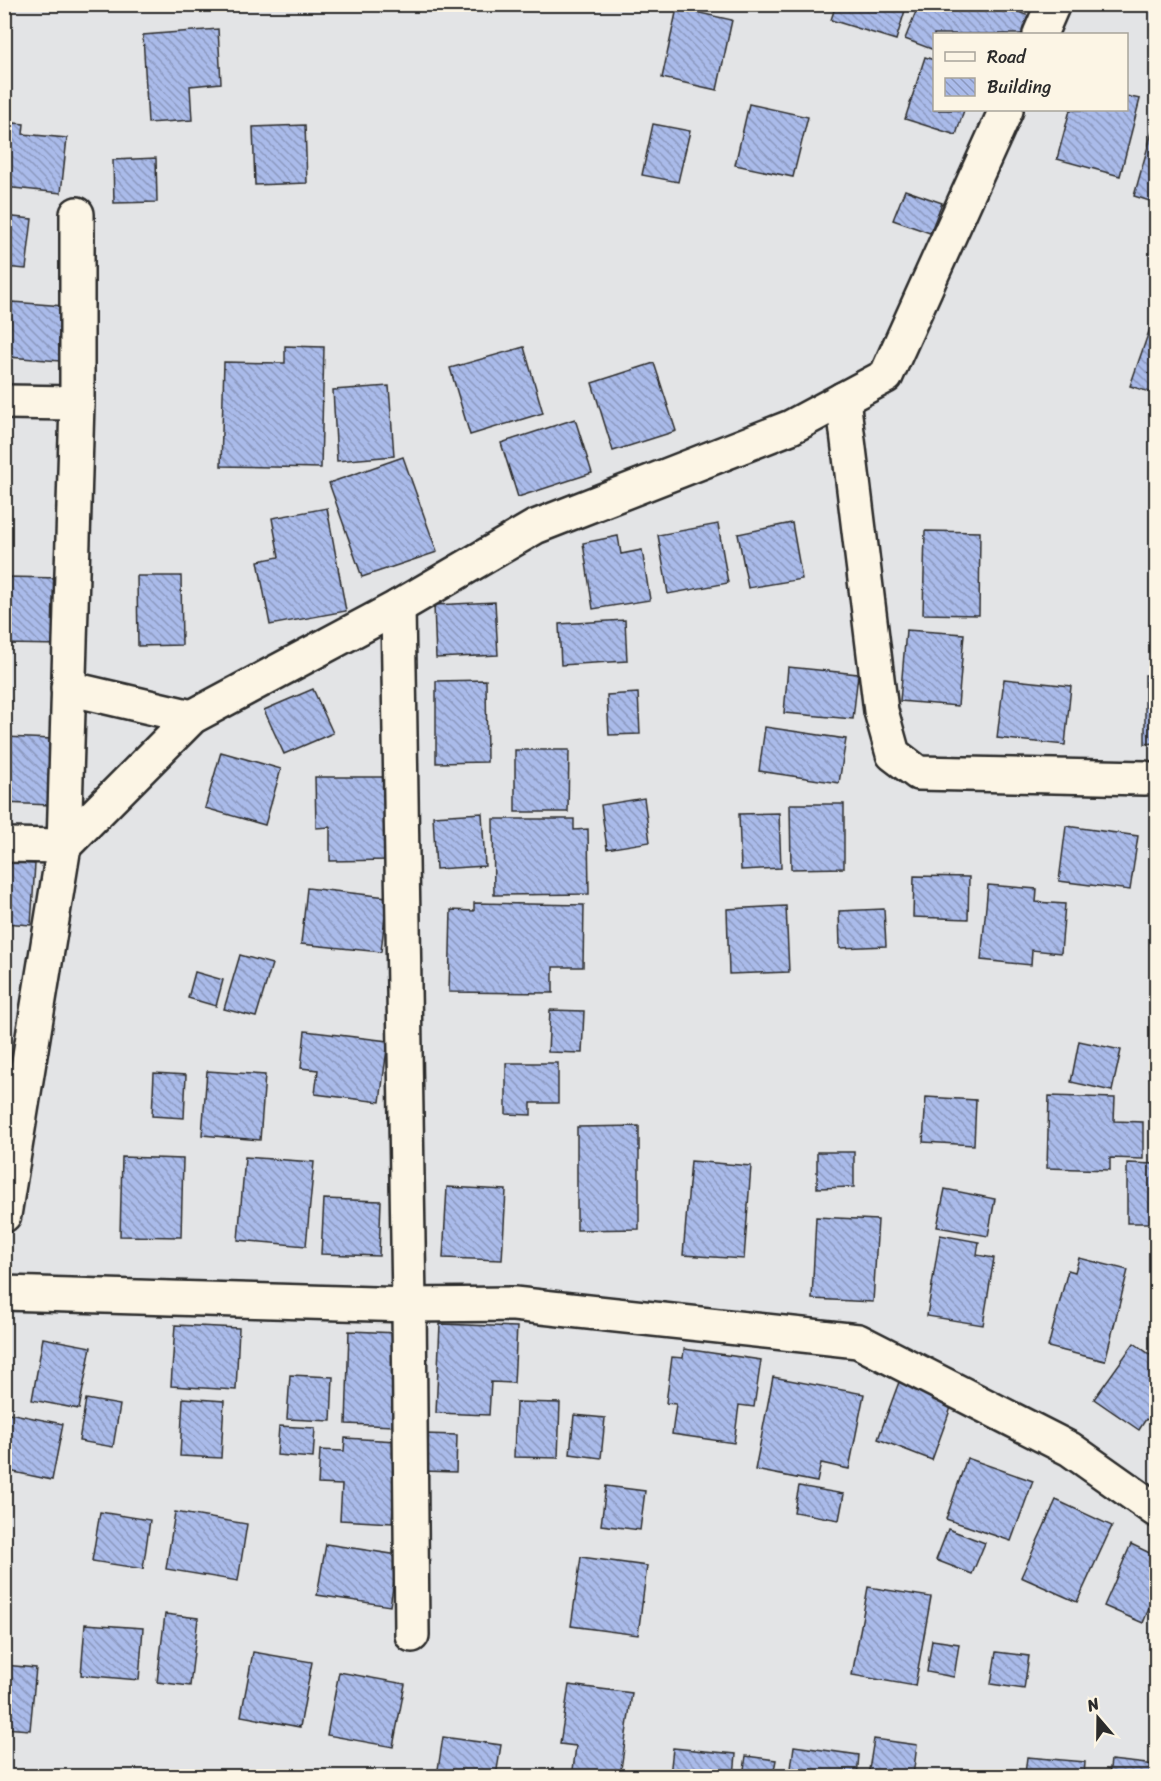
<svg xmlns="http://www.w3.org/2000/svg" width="1161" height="1781" viewBox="0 0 1161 1781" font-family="Sriracha,sans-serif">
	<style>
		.building { fill: url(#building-back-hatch); stroke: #2b2b2b; stroke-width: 1.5 }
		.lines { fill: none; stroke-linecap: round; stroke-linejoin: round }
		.minor-casing { stroke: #2b2b2b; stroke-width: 38 }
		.minor { stroke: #fcf5e5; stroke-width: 33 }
	</style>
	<defs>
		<pattern id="building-back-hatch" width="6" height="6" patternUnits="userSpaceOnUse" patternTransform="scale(1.5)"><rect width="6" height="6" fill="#aabbea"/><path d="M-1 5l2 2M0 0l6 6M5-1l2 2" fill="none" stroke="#8b98be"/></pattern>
	</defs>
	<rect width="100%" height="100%" fill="#e3e4e6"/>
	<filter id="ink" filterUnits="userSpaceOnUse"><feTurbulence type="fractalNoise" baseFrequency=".0167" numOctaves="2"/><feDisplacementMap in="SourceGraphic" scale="12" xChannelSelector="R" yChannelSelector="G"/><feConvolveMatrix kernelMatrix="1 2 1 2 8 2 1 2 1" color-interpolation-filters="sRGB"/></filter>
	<g filter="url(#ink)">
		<g class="building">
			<path d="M814,4H832L830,9Z"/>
			<path d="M836,4H907L896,40L831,20Z"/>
			<path d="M919,4H999L1036,19L1029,34H934V50L905,39Z"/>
			<path d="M677,8L732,20L717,90L662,78Z"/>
			<path d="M218,29L221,83L190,86L192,120L148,123L143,35Z"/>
			<path d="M925,57L934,60V110H964L956,135L905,119Z"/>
			<path d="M1126,96L1140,99L1120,176L1057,159L1070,110H1126Z"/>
			<path d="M749,104L808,117L793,177L735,165Z"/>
			<path d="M1156,118V203L1134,196Z"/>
			<path d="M4,122L24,124L23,134L67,138L61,193L4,187Z"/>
			<path d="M653,124L690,131L678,182L642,175Z"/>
			<path d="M305,125L307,183L255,185L253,127Z"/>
			<path d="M156,158L157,202L114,203L113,160Z"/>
			<path d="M905,190L942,203L930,233L893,220Z"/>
			<path d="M4,216L32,219L26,269L4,267Z"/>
			<path d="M12,302L64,306L60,361L8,357Z"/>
			<path d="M1154,317L1156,318V394L1130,386Z"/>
			<path d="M285,346L324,347L321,468L221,466L224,362L285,363Z"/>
			<path d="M524,347L543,413L470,435L450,368Z"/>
			<path d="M654,363L676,431L613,451L592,383Z"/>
			<path d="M389,386L394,456L337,461L333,390Z"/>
			<path d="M575,419L592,473L518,497L501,443Z"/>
			<path d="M403,457L437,552L362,577L329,483Z"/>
			<path d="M327,508L346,611L270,625L258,561L279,557L272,518Z"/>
			<path d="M792,523L802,579L748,588L738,534Z"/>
			<path d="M718,524L728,583L668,594L658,535Z"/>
			<path d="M925,531L980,532L979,615L923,614Z"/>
			<path d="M618,536L621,554L642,550L650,600L593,609L583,543Z"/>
			<path d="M137,576H181L182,645L138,646Z"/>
			<path d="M4,577L63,578V645L4,644Z"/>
			<path d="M495,602L498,655L436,658L434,605Z"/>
			<rect x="1152" y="612" width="4" height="45"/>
			<path d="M625,620L627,661L561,665L559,624Z"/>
			<path d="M906,630L964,634L958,706L900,701Z"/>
			<path d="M788,667L858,674L853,719L784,713Z"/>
			<path d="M1145,675H1156V743L1145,744Z"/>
			<path d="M1004,679L1071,686L1065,745L997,738Z"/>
			<path d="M486,680L487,762L436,763V681Z"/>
			<path d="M313,689L333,733L284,754L264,710Z"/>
			<path d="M638,693L640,734L609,735L607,695Z"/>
			<path d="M765,727L846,739L839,783L759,771Z"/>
			<path d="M4,737L53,739L50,805L4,803Z"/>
			<path d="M515,750H569L568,812H515Z"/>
			<path d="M221,752L281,769L265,825L205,808Z"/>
			<path d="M315,777H391V860L330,861V827L316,828Z"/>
			<path d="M644,798L650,842L607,849L601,805Z"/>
			<path d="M790,804H844V868L791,869Z"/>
			<path d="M482,813L485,866L436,869L433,816Z"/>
			<path d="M779,813L781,868L741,870L739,814Z"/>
			<path d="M493,819H574V830L588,829L589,894L494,895Z"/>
			<path d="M1066,826L1138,836L1130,890L1059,881Z"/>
			<path d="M4,862L35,864L31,925L4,923Z"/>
			<path d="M914,876L969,877L968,919L913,917Z"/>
			<path d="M988,885L1037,889L1036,902L1065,904L1061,953L1032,950L1031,965L981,960Z"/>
			<path d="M307,888L387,897L381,952L301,944Z"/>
			<path d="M474,903L584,905L583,967H553V993L449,992L451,910L474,911Z"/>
			<path d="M786,906L789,972L729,974L727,909Z"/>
			<path d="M884,909L886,946L840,948L839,911Z"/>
			<path d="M240,955L272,964L256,1017L224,1009Z"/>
			<path d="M195,972L223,980L216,1006L188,998Z"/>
			<path d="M550,1010L584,1011L582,1053L548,1052Z"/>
			<path d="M1156,1027V1071L1149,1070Z"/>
			<path d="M305,1031L388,1041L380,1102L315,1094L318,1070L301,1068Z"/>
			<path d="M1079,1041L1121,1050L1112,1091L1071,1082Z"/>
			<path d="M506,1063H558V1103H531V1115L506,1114Z"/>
			<path d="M207,1071L265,1075L260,1140L202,1135Z"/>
			<path d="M154,1073L186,1075L184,1118L152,1116Z"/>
			<path d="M1049,1096L1115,1098L1114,1121L1143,1122V1159L1110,1158V1170L1047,1168Z"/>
			<path d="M926,1097L976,1100L974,1145L923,1142Z"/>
			<path d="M639,1126V1229L577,1230V1127Z"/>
			<path d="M817,1152H854V1187L817,1188Z"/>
			<path d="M122,1157L183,1159L181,1237L120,1236Z"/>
			<path d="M245,1157L314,1162L306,1246L238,1240Z"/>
			<path d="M691,1161L751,1166L744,1259L683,1255Z"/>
			<path d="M1127,1163L1156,1164V1223H1127Z"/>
			<path d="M447,1187L506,1190L502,1260L443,1258Z"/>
			<path d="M945,1189L995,1199L988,1236L937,1227Z"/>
			<path d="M324,1199L381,1201L379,1256L321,1254Z"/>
			<path d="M816,1217L878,1220L873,1302L812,1299Z"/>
			<path d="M940,1235L979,1242L977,1255L994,1258L983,1325L927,1316Z"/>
			<path d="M1079,1258L1128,1270L1105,1361L1048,1347L1068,1270L1075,1272Z"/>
			<path d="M440,1324L517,1327L514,1383L491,1382L489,1415L436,1413Z"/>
			<path d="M175,1325L239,1328L236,1390L171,1386Z"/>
			<path d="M349,1331L398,1333L394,1426L346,1424Z"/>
			<path d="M43,1338L91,1347L79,1409L32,1400Z"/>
			<path d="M1134,1343L1156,1359V1426L1146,1419L1139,1430L1094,1399Z"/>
			<path d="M684,1349L761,1360L754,1407L739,1405L734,1443L672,1434L676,1404L666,1403L672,1357L683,1358Z"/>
			<path d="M290,1375L333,1377L331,1421L287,1419Z"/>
			<path d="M773,1377L864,1394L849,1469L821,1463L817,1482L755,1470Z"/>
			<path d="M899,1382L953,1402L932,1460L878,1439Z"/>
			<path d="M183,1398L224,1401L221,1458L180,1456Z"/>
			<path d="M86,1399L120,1405L113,1447L79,1441Z"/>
			<path d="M516,1402L560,1403L558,1458L514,1457Z"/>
			<path d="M4,1412L63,1424L52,1480L4,1470Z"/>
			<path d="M574,1415L605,1418L601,1458L570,1454Z"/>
			<path d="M279,1426L315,1428L313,1458L277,1455Z"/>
			<path d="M424,1434L457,1435L456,1472L422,1471Z"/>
			<path d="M345,1438L397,1441L392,1523L340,1520L342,1485L318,1484L320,1450L344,1451Z"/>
			<path d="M967,1458L1033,1481L1011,1541L946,1519Z"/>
			<path d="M606,1486L645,1491L640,1530L601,1525Z"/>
			<path d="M799,1486L844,1494L839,1520L794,1512Z"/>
			<path d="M1056,1500L1112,1526L1077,1602L1021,1577Z"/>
			<path d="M100,1512L150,1520L143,1569L92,1561Z"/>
			<path d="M175,1512L247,1524L238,1581L166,1569Z"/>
			<path d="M948,1529L985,1543L972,1574L936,1560Z"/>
			<path d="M326,1544L398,1555L390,1606L317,1595Z"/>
			<path d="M1131,1544L1156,1556V1609L1150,1606L1143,1623L1104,1606Z"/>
			<path d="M581,1557L647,1566L638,1635L571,1626Z"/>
			<path d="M868,1587L931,1597L915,1686L852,1675Z"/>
			<path d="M165,1614L198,1618L190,1686L157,1682Z"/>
			<path d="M85,1624L143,1628L139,1680L81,1675Z"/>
			<path d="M932,1640L959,1644L954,1677L927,1672Z"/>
			<path d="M253,1652L312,1662L300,1727L241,1716Z"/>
			<path d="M996,1652L1029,1656L1024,1689L991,1684Z"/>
			<path d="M4,1665L36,1668L30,1730L4,1728Z"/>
			<path d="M339,1672L405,1684L393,1747L327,1735Z"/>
			<path d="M569,1685L632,1693L620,1776L573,1770L576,1746L560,1744Z"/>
			<path d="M443,1737L501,1745L496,1776H437Z"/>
			<path d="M874,1739L917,1745L913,1776H868Z"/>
			<path d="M794,1746L859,1755L857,1776H790Z"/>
			<path d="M673,1748L736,1754L734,1776H670Z"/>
			<path d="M746,1756L776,1760L773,1776H743Z"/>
			<path d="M1027,1757L1085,1762L1084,1776H1010V1773L1025,1774Z"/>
			<path d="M1111,1760L1156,1765V1776H1109Z"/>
		</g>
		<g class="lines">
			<defs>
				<g id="minor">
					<path d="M1040,34L1053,4"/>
					<path d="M843,399L881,711L893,754L918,773L1145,778"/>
					<path d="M4,402L77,403"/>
					<path d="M398,607L409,1305L412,1635"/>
					<path d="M68,688L192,717"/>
					<path d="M4,845L64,846L192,717L398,607L535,527L791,427L886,376L1006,110"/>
					<path d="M4,1215L64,846L77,403V214"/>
					<path d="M4,1293L409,1305L514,1304L858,1341L1070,1449L1156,1510"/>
				</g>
			</defs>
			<use href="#minor" class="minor-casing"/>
			<use href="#minor" class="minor"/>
		</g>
	</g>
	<rect width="1161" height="1781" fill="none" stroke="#fcf5e5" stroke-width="24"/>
	<rect x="12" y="12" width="1137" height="1757" fill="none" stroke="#2b2b2b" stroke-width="2" filter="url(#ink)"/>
	<rect x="933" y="33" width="195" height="78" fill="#fcf5e5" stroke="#a8a49b" stroke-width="1.5"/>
	<rect x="945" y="52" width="30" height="9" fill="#fcf5e5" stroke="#a8a49b" stroke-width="1.5"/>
	<text x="987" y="63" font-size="18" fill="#2b2b2b">Road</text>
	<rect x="945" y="78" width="30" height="18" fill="url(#building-back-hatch)" stroke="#a8a49b" stroke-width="1.5"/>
	<text x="987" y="93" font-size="18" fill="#2b2b2b">Building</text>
	<g transform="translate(1098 1718) rotate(340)" stroke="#fcf5e5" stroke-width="4.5" paint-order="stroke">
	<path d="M0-4.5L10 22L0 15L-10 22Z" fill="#2b2b2b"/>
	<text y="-9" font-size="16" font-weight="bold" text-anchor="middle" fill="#2b2b2b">N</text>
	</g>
</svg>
